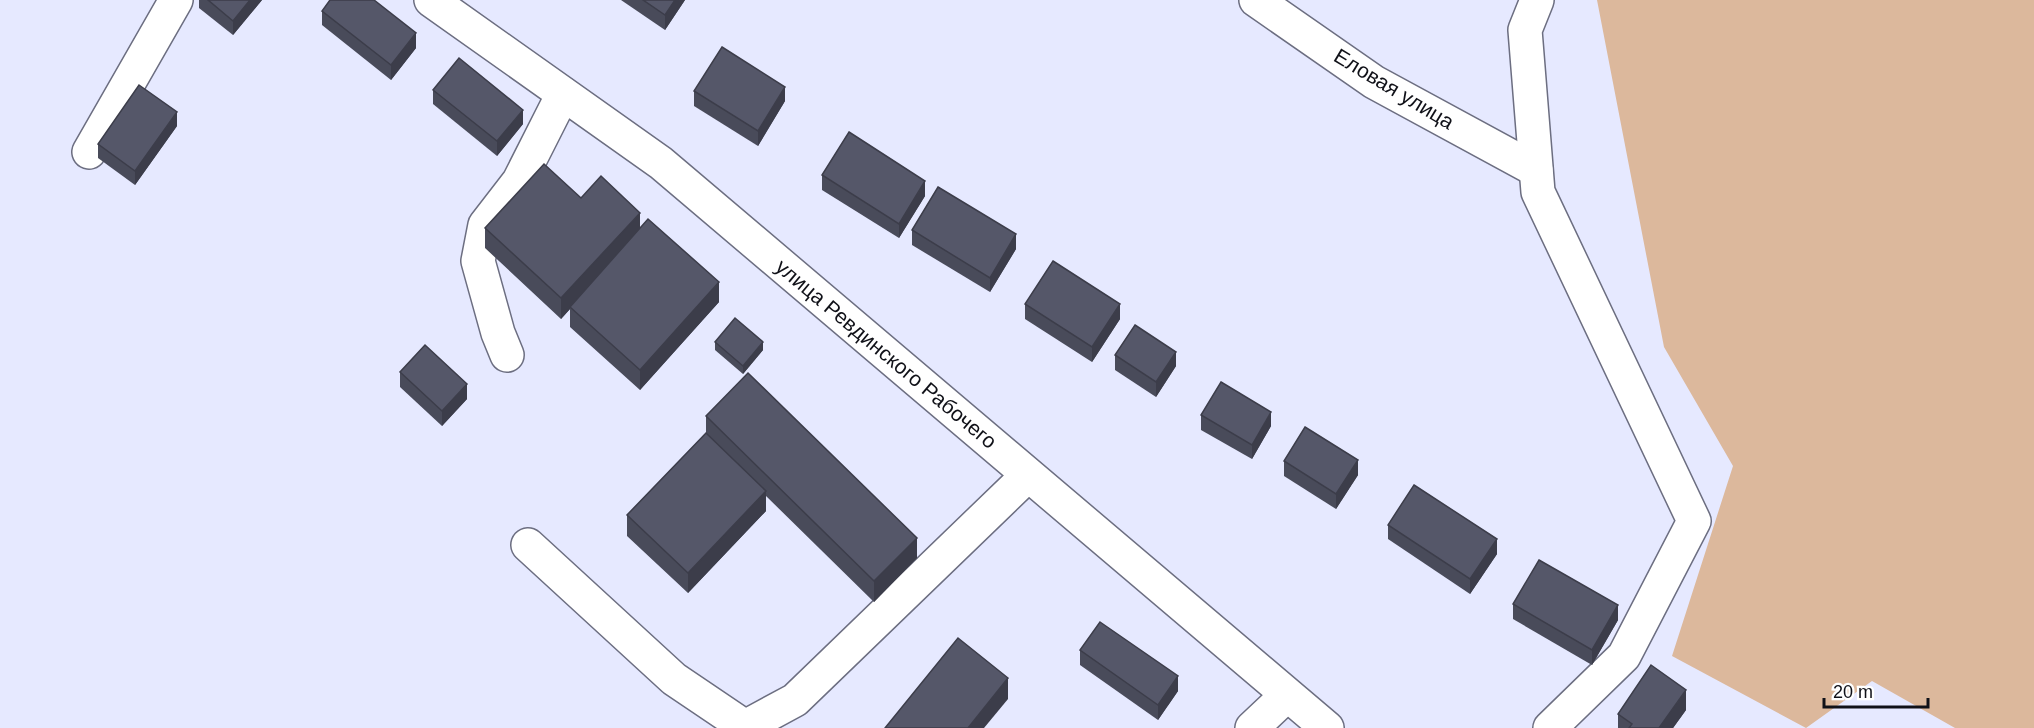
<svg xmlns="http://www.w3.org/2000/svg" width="2034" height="728" viewBox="0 0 2034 728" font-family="Helvetica,sans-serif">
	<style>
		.green { fill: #dcb89c }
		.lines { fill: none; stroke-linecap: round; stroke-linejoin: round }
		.minor-casing { stroke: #6c6e81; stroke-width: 36 }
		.minor { stroke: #fff; stroke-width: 33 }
		.wall { fill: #494b5a }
		.shaded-wall { fill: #3c3d4a }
		.building { fill: #555769; stroke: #3c3d4a; stroke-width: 1.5 }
		.labels { text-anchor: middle; stroke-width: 6; stroke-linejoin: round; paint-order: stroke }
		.street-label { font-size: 21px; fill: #101118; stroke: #fff }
	</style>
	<rect width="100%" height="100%" fill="#e6e9ff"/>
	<path class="green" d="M1597,0H2034V728H1955L1872,681L1806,728L1672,656L1733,466L1664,347Z"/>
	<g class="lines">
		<defs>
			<g id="minor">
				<path d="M431,0L661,163L1327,728"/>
				<path d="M1256,0L1374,82L1536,170"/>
				<path d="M1537,0L1525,30L1538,192L1694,521L1624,656L1550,728"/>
				<path d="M89,152L176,0"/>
				<path d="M507,355L498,333L478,261L485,225L519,181L563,94"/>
				<path d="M528,545L674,679L745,727L795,700L1028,475"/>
				<path d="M1252,728L1287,695"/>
			</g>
		</defs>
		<use href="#minor" class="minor-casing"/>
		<use href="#minor" class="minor"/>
	</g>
	<g class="wall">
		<path d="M199,0H262L233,35L199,8Z"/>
		<path d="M621,0H685L665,30Z"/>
		<path d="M322,11L416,48L391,80L322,25Z"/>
		<path d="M433,90L523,124L497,156L433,104Z"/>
		<path d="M694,91L785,101L758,146L694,106Z"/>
		<path d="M177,126L135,185L98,158V144Z"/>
		<path d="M822,175L925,196L899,238L822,190Z"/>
		<path d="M581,198L640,228L719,302L640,390L570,327V309L561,319L485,248V228Z"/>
		<path d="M912,230L1016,249L990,292L912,245Z"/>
		<path d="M1025,304L1120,319L1092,362L1025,319Z"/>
		<path d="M715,342L763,350L743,374L715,350Z"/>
		<path d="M1115,355L1176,366L1156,397L1115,370Z"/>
		<path d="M400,372L467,399L442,426L400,387Z"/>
		<path d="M1201,415L1271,426L1252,459L1201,430Z"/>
		<path d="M706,416L917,558L874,602L766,496V511L688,593L627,536V515L706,433Z"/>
		<path d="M1284,461L1358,475L1336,509L1284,476Z"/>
		<path d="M1388,525L1497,554L1470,594L1388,539Z"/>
		<path d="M1513,604L1618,620L1592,665L1513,619Z"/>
		<path d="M1080,650L1178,691L1158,720L1080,665Z"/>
		<path d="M1686,710L1673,728H1618V714Z"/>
	</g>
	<g class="shaded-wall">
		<path d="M250,0H262L233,35V21Z"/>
		<path d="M675,0H685L665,30V15Z"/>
		<path d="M416,33V48L391,80V65Z"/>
		<path d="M785,87V101L758,146V131Z"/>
		<path d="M523,110V124L497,156V141Z"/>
		<path d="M177,112V126L135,185V171Z"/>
		<path d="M925,181V196L899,238V224Z"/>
		<path d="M640,213V233L570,307V309L561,319V298Z"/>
		<path d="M1016,234V249L990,292V278Z"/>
		<path d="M719,282V302L640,390V370Z"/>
		<path d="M1120,304V319L1092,362V347Z"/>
		<path d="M763,342V350L743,374V366Z"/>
		<path d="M1176,352V366L1156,397V382Z"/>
		<path d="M467,384V399L442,426V411Z"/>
		<path d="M1271,412V426L1252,459V445Z"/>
		<path d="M1358,460V475L1336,509V494Z"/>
		<path d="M766,491V511L688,593V573Z"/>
		<path d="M917,538V558L874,602V581Z"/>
		<path d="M1497,539V554L1470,594V579Z"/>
		<path d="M1618,605V620L1592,665V650Z"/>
		<path d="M1178,676V691L1158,720V705Z"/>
		<path d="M1008,678V699L984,728H968Z"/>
		<path d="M1686,690V710L1673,728H1659Z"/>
	</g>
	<g class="building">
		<path d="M208,0H250L233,21Z"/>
		<path d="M330,0H374L416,33L391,65L322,11Z"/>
		<path d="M643,0H675L665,15Z"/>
		<path d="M722,47L785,87L758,131L694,91Z"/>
		<path d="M459,58L523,110L497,141L433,90Z"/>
		<path d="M139,85L177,112L135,171L98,144Z"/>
		<path d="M849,132L925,181L899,224L822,175Z"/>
		<path d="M544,164L581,198L601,176L640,213L561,298L485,228Z"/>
		<path d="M938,187L1016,234L990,278L912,230Z"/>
		<path d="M648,219L719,282L640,370L570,307Z"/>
		<path d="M1053,261L1120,304L1092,347L1025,304Z"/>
		<path d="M735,318L763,342L743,366L715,342Z"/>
		<path d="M1135,325L1176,352L1156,382L1115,355Z"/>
		<path d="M425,345L467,384L442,411L400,372Z"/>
		<path d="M748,373L917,538L874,581L706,416Z"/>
		<path d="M1221,382L1271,412L1252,445L1201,415Z"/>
		<path d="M1305,427L1358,460L1336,494L1284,461Z"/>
		<path d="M706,433L766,491L688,573L627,515Z"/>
		<path d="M1414,485L1497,539L1470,579L1388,525Z"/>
		<path d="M1539,560L1618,605L1592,650L1513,604Z"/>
		<path d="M1100,622L1178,676L1158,705L1080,650Z"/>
		<path d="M958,638L1008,678L968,728H885Z"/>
		<path d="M1651,665L1686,690L1659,728H1629L1632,724L1618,714Z"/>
	</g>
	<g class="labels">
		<g class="street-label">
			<text transform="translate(1394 89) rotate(31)" y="7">Еловая улица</text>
			<text transform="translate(886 354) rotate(40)" y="7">улица Ревдинского Рабочего</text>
		</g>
	</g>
	<path d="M1824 698v9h104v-9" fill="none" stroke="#101118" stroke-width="3"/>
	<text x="1833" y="698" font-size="18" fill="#101118" stroke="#ffffff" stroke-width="4.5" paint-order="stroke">20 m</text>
</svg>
